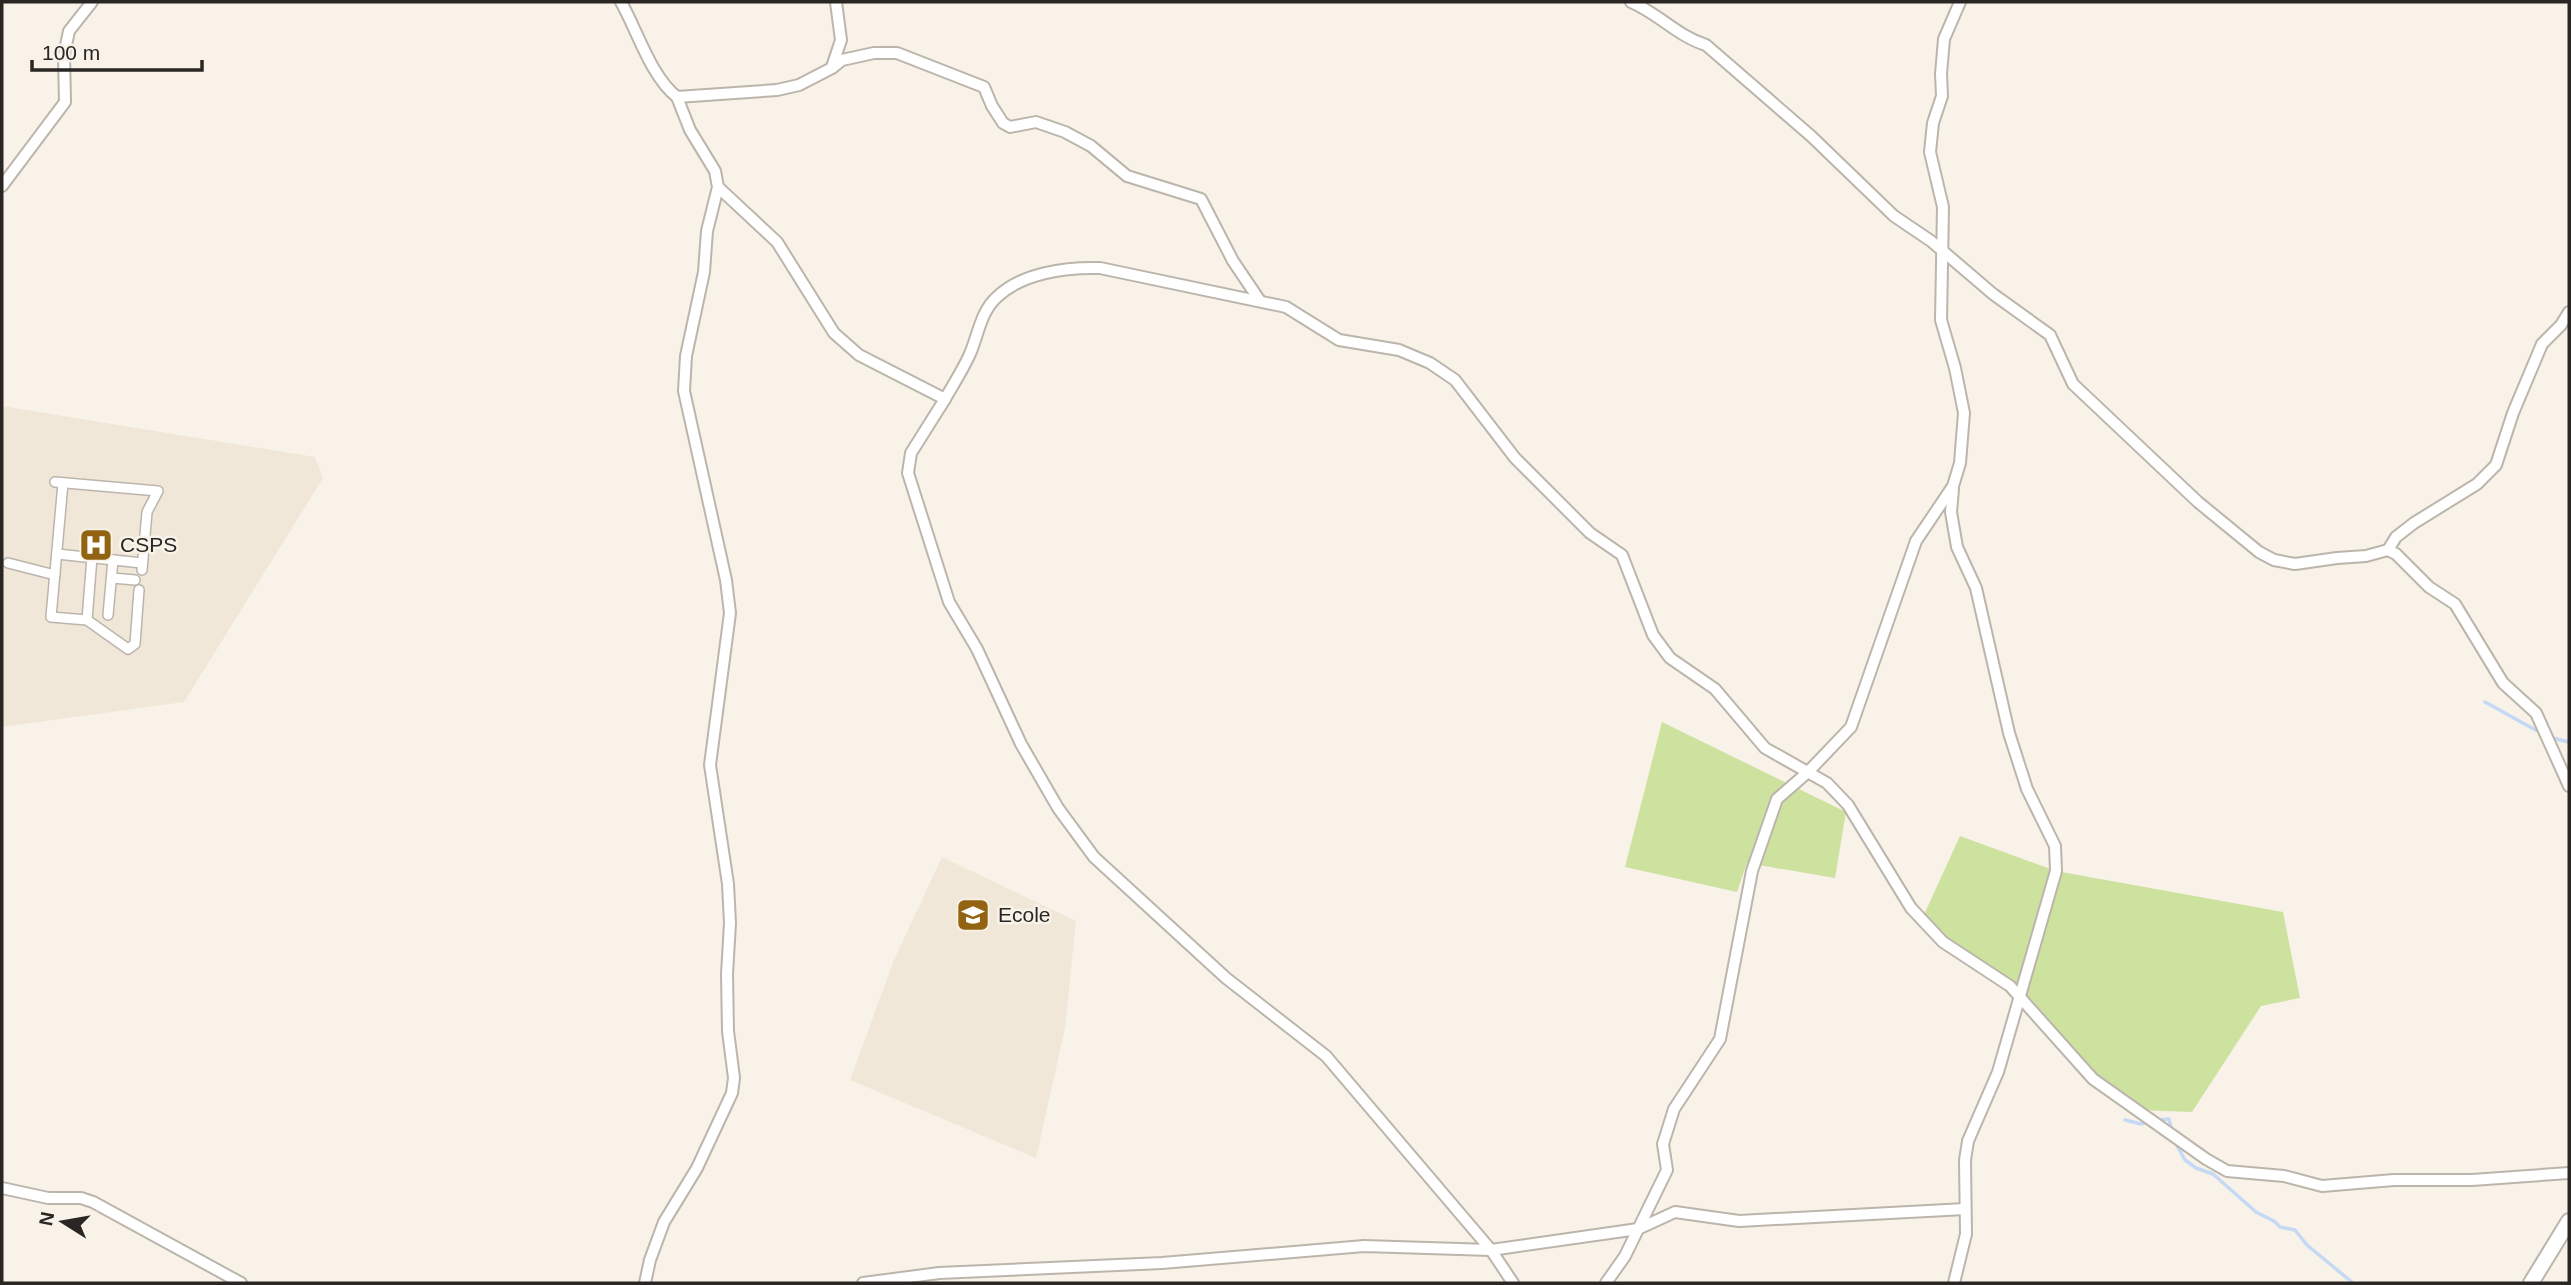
<svg xmlns="http://www.w3.org/2000/svg" width="2571" height="1285" viewBox="0 0 2571 1285" font-family="Arial,sans-serif">
	<style>
		.built { fill: #f1e7d8 }
		.green { fill: #cee2a0 }
		.lines { fill: none; stroke-linecap: round; stroke-linejoin: round }
		.stream { stroke: #c5d9f4; stroke-width: 3.5 }
		.pedestrian-casing { stroke: #bbb5ac; stroke-width: 12 }
		.minor-casing { stroke: #bbb5ac; stroke-width: 14 }
		.tertiary-casing { stroke: #bbb5ac; stroke-width: 18 }
		.pedestrian { stroke: #fff; stroke-width: 9 }
		.minor { stroke: #fff; stroke-width: 10 }
		.tertiary { stroke: #fff; stroke-width: 14 }
		.labels { text-anchor: middle; stroke-width: 5; stroke-linejoin: round; paint-order: stroke }
		.poi-label { font-size: 21px; fill: #292623; stroke: #f8f2e9; text-anchor: start }
	</style>
	<rect width="100%" height="100%" fill="#f8f2e9"/>
	<g class="built">
		<path d="M2,406L315,457L323,478L184,702L2,727Z"/>
		<path d="M942,857L1076,921L1065,1028L1036,1158L850,1080L894,960Z"/>
	</g>
	<g class="green">
		<path d="M1662,722L1846,812L1835,878L1747,863L1737,892L1625,867Z"/>
		<path d="M1960,836L2056,871L2283,912L2300,998L2261,1006L2192,1112L2137,1110L2093,1079L2010,986L1943,942L1922,919Z"/>
	</g>
	<g class="lines">
		<g class="stream">
			<path d="M2485,702L2541,733"/>
			<path d="M2552,738L2569,742"/>
			<path d="M2125,1120L2141,1124L2150,1121"/>
			<path d="M2158,1120L2169,1119L2172,1131"/>
			<path d="M2175,1142L2185,1160L2196,1168L2213,1174L2256,1212L2274,1221L2280,1227L2295,1230L2307,1245L2353,1283"/>
		</g>
		<defs>
			<g id="pedestrian">
				<path d="M55,482L158,491L147,512L142,570"/>
				<path d="M63,483L51,617L87,620L128,649L135,644L139,590"/>
				<path d="M57,554L142,563"/>
				<path d="M8,563L55,575"/>
				<path d="M112,578L135,580"/>
				<path d="M108,615L113,560"/>
				<path d="M87,620L92,557"/>
			</g>
			<g id="minor">
				<path d="M621,2C637,30 651,77 677,97L777,90L799,85L832,68L842,60L874,53H897L984,87L992,106L1003,123L1010,127L1036,122L1065,132L1091,146L1127,176L1201,199L1233,261L1260,301"/>
				<path d="M1631,2C1658,13 1677,36 1706,45L1811,136L1894,216L1931,241L1993,294L2050,335L2073,384L2198,502L2259,552L2274,560L2295,564L2337,558L2366,556L2388,550L2396,554L2429,587L2455,604L2503,683L2536,713L2569,786"/>
				<path d="M832,67L841,40L836,2"/>
				<path d="M2,186L65,102L64,55L69,31L92,2"/>
				<path d="M718,187L777,242L834,333L859,355L945,399L911,453L908,473L949,602L977,649L1021,744L1058,808L1094,857L1226,978L1326,1056L1491,1250L1513,1283"/>
				<path d="M945,399C953,385 962,371 969,356C978,337 980,312 997,297C1022,273 1066,267 1100,268L1286,307L1339,340L1399,350L1430,363L1455,380L1515,458L1590,533L1622,555L1653,635L1670,658L1715,689L1765,748L1827,783L1848,805L1911,908L1943,942L2010,986L2093,1079L2206,1159L2227,1171L2284,1176L2322,1186L2394,1180H2472L2569,1173"/>
				<path d="M1953,489L1951,512L1957,547L1976,588L2009,733L2027,789L2055,846L2056,871L1998,1072L1968,1141L1965,1160L1966,1234L1954,1283"/>
				<path d="M2388,550L2396,537L2414,523L2477,484L2496,465L2513,413L2542,344L2561,325L2569,312"/>
				<path d="M2,1188L48,1198H81L93,1202L241,1283"/>
				<path d="M645,1283L650,1260L664,1222L697,1168L732,1093L734,1078L728,1031L727,974L730,923L728,884L710,765L730,613L726,580L684,391L686,356L704,272L707,231L718,187L715,171L690,130L677,97"/>
				<path d="M863,1283L939,1273L1162,1263L1364,1246L1491,1250L1638,1229L1675,1212L1739,1221L1965,1209"/>
				<path d="M1606,1283L1625,1256L1667,1170L1663,1144L1674,1109L1720,1039L1752,871L1777,799L1808,772L1851,727L1916,541L1953,486L1960,463L1964,413L1955,368L1941,320L1943,207L1930,152L1933,123L1942,96L1941,74L1944,39L1960,2"/>
			</g>
			<path id="tertiary" d="M2531,1283L2569,1221"/>
		</defs>
		<use href="#pedestrian" class="pedestrian-casing"/>
		<use href="#minor" class="minor-casing"/>
		<use href="#tertiary" class="tertiary-casing"/>
		<use href="#pedestrian" class="pedestrian"/>
		<use href="#minor" class="minor"/>
		<use href="#tertiary" class="tertiary"/>
	</g>
	<defs>
		<symbol id="hospital-square" viewBox="-11 -11 22 22"><rect x="-9" y="-9" width="18" height="18" rx="4" fill="#926310" stroke="#f8f2e9"/><path d="M-5-5h3v3.5h4V-5h3V5h-3V1.5h-4V5h-3Z" fill="#fff"/></symbol>
		<symbol id="school-square" viewBox="-11 -11 22 22"><rect x="-9" y="-9" width="18" height="18" rx="4" fill="#926310" stroke="#f8f2e9"/><path d="M0-5L7-2L0 1L-7-2ZM-4 1L0 2.5L4 1V4Q0 6-4 4Z" fill="#fff"/></symbol>
	</defs>
	<g fill-rule="evenodd">
		<use href="#hospital-square" x="77" y="526" width="38" height="38"/>
		<use href="#school-square" x="954" y="896" width="38" height="38"/>
	</g>
	<g class="labels">
		<g class="poi-label">
			<text x="120" y="552">CSPS</text>
			<text x="998" y="922">Ecole</text>
		</g>
	</g>
	<rect width="2571" height="1285" fill="none" stroke="#292623" stroke-width="7"/>
	<g transform="translate(63 1222) rotate(281)" stroke="#f8f2e9" stroke-width="5" paint-order="stroke">
	<path d="M0-5L12 26L0 18L-12 26Z" fill="#292623"/>
	<text y="-10" font-size="19" font-weight="bold" text-anchor="middle" fill="#292623">N</text>
	</g>
	<path d="M32 60v10h170v-10" fill="none" stroke="#292623" stroke-width="3.5"/>
	<text x="42" y="60" font-size="21" fill="#292623" stroke="#f8f2e9" stroke-width="5" paint-order="stroke">100 m</text>
</svg>
